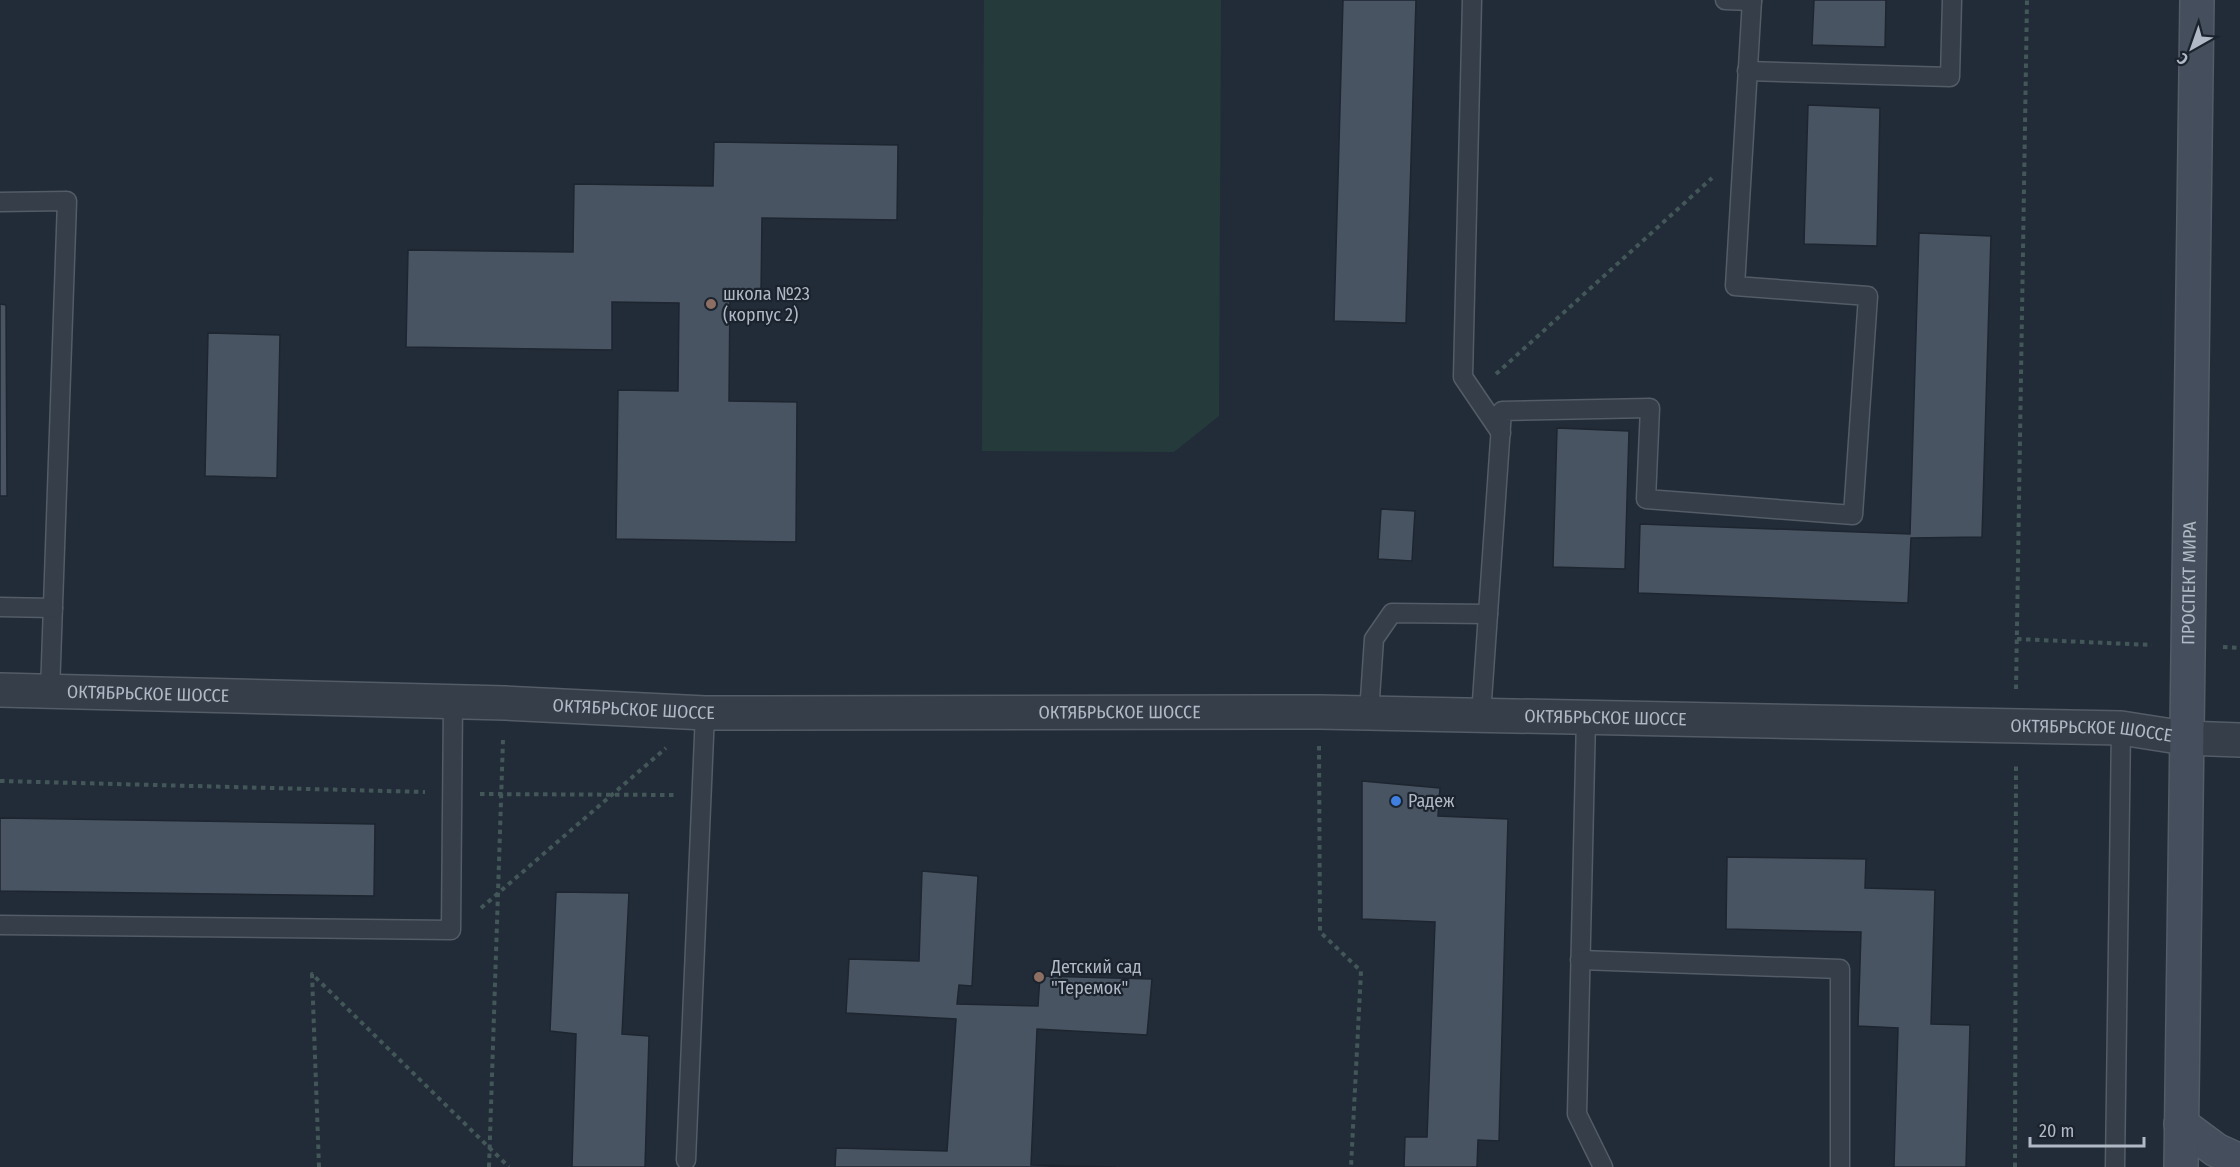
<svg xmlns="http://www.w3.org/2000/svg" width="2240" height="1167" viewBox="0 0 2240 1167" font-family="'Fira Sans Condensed',sans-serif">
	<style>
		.green { fill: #253a3b }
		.building { fill: #485462; stroke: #1d2530; stroke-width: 1.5 }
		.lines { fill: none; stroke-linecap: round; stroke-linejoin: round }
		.lane-casing { stroke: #535c67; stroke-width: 21 }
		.street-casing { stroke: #535c67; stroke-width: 36 }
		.secondary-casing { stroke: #535c67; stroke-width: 36 }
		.path { stroke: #435759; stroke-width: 4; stroke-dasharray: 4.5 4.5; stroke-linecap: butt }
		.lane { stroke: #353e49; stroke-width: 18 }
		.street { stroke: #353e49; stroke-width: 33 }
		.secondary { stroke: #444e5c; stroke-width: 33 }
		.education-dot { fill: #8d6e63; stroke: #1b232e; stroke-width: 2 }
		.shop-dot { fill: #3f7fe0; stroke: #1b232e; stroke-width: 2 }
		.labels { text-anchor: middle; stroke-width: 4.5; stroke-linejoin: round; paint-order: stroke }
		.poi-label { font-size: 18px; fill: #b0b9c5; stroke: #1b232e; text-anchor: start }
		.street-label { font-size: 18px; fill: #b0b9c5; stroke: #1b232e }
	</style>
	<rect width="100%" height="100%" fill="#222c38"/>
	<path class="green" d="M984,0H1221L1219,416L1174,452L982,451Z"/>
	<g class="building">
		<path d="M1343,0H1416L1406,323L1334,321Z"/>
		<path d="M1814,0H1886L1885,47L1812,45Z"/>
		<path d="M1808,105L1880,108L1877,246L1804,244Z"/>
		<path d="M714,142L898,145L897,220L762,218L761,292L730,291L729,401L797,402L796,542L616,539L618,390L678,391L679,303L612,302V350L406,347L408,250L573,252L574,184L713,186Z"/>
		<path d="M1919,233L1991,236L1982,537L1911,538L1908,603L1638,593L1640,524L1910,534Z"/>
		<path d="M0,304L6,305L7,496H0Z"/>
		<path d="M208,333L280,335L277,478L205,476Z"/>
		<path d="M1557,428L1629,431L1625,569L1553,567Z"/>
		<path d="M1381,509L1415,511L1412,561L1378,559Z"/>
		<path d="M1362,781L1440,788L1438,816L1508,819L1499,1141L1478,1140L1477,1167H1404L1405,1137H1427L1435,922L1362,919Z"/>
		<path d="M0,818L375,824L374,896L0,891Z"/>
		<path d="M1727,857L1866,859L1865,888L1935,890L1931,1024L1970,1025L1966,1167H1894L1898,1028L1858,1026L1861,932L1726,929Z"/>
		<path d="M922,871L978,876L972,986L959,985L957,1004L1038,1006L1040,976L1152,979L1147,1035L1037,1029L1031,1165L1116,1167H835L836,1148L947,1151L956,1019L846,1013L849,959L919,961Z"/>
		<path d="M556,892L629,893L622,1034L649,1036L645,1167H572L576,1034L550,1031Z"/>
	</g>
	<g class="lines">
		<defs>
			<g id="lane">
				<path d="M1472,0L1463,377L1501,433"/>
				<path d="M1725,0L1752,1"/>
				<path d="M1747,71L1950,77L1952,0"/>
				<path d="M0,202L67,201L50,692"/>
				<path d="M0,607L53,608"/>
				<path d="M1369,713L1374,639L1392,613L1488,614"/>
				<path d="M1481,715L1502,411L1650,408L1646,499L1853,515L1868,296L1735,286L1752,0"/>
				<path d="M1586,718L1577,1114L1603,1167"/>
				<path d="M0,925L451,930L453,702"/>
				<path d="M1580,960L1840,969V1167"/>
				<path d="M686,1160L705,713"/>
				<path d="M2115,1167L2121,728"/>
			</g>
			<g id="street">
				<path id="s1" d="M0,690L505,703L705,713L1319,712L2121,728L2185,738L2240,740"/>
			</g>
			<g id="secondary">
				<path d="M2181,1124L2216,1150L2240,1161"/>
				<path id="s2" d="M2181,1167L2197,0"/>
			</g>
		</defs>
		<use href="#lane" class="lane-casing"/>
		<use href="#street" class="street-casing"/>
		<use href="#secondary" class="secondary-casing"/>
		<g class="path">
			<path d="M1496,374L1712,178"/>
			<path d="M2017,639L2152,645"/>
			<path d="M2223,647L2240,648"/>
			<path d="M2016,689L2027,0"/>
			<path d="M1319,746L1320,932L1361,971L1351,1167"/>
			<path d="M0,781L425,792"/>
			<path d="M480,794L674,795"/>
			<path d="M481,908L666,748"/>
			<path d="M319,1167L312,974L509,1167"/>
			<path d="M489,1167L503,740"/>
			<path d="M2015,1167L2016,763"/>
		</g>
		<use href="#lane" class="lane"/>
		<use href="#street" class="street"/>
		<use href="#secondary" class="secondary"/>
	</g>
	<g class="education-dot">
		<circle cx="711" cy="304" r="6"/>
		<circle cx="1039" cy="977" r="6"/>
	</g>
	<circle class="shop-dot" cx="1396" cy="801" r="6"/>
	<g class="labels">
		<g class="poi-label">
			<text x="723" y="300">школа №23<tspan x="723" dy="21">(корпус 2)</tspan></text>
			<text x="1408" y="807">Радеж</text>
			<text x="1051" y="973">Детский сад<tspan x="1051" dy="21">"Теремок"</tspan></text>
		</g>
		<g class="street-label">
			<text dy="6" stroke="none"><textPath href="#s2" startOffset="584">ПРОСПЕКТ МИРА</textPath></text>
			<text dy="6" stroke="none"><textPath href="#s1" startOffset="148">ОКТЯБРЬСКОЕ ШОССЕ</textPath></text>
			<text dy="6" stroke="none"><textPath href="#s1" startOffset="634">ОКТЯБРЬСКОЕ ШОССЕ</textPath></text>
			<text dy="6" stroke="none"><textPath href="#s1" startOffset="1120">ОКТЯБРЬСКОЕ ШОССЕ</textPath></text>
			<text dy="6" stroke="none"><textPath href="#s1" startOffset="1606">ОКТЯБРЬСКОЕ ШОССЕ</textPath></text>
			<text dy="6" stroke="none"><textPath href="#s1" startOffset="2092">ОКТЯБРЬСКОЕ ШОССЕ</textPath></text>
		</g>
	</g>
	<g transform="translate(2192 48) rotate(220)" stroke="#1b232e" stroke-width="4.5" paint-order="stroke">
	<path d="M0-4.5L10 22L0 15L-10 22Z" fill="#b0b9c5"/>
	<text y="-9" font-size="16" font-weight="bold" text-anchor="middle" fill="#b0b9c5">С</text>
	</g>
	<path d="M2030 1137v9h114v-9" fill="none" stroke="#b0b9c5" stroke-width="3"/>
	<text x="2039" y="1137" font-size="18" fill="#b0b9c5" stroke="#1b232e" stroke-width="4.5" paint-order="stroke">20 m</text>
</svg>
